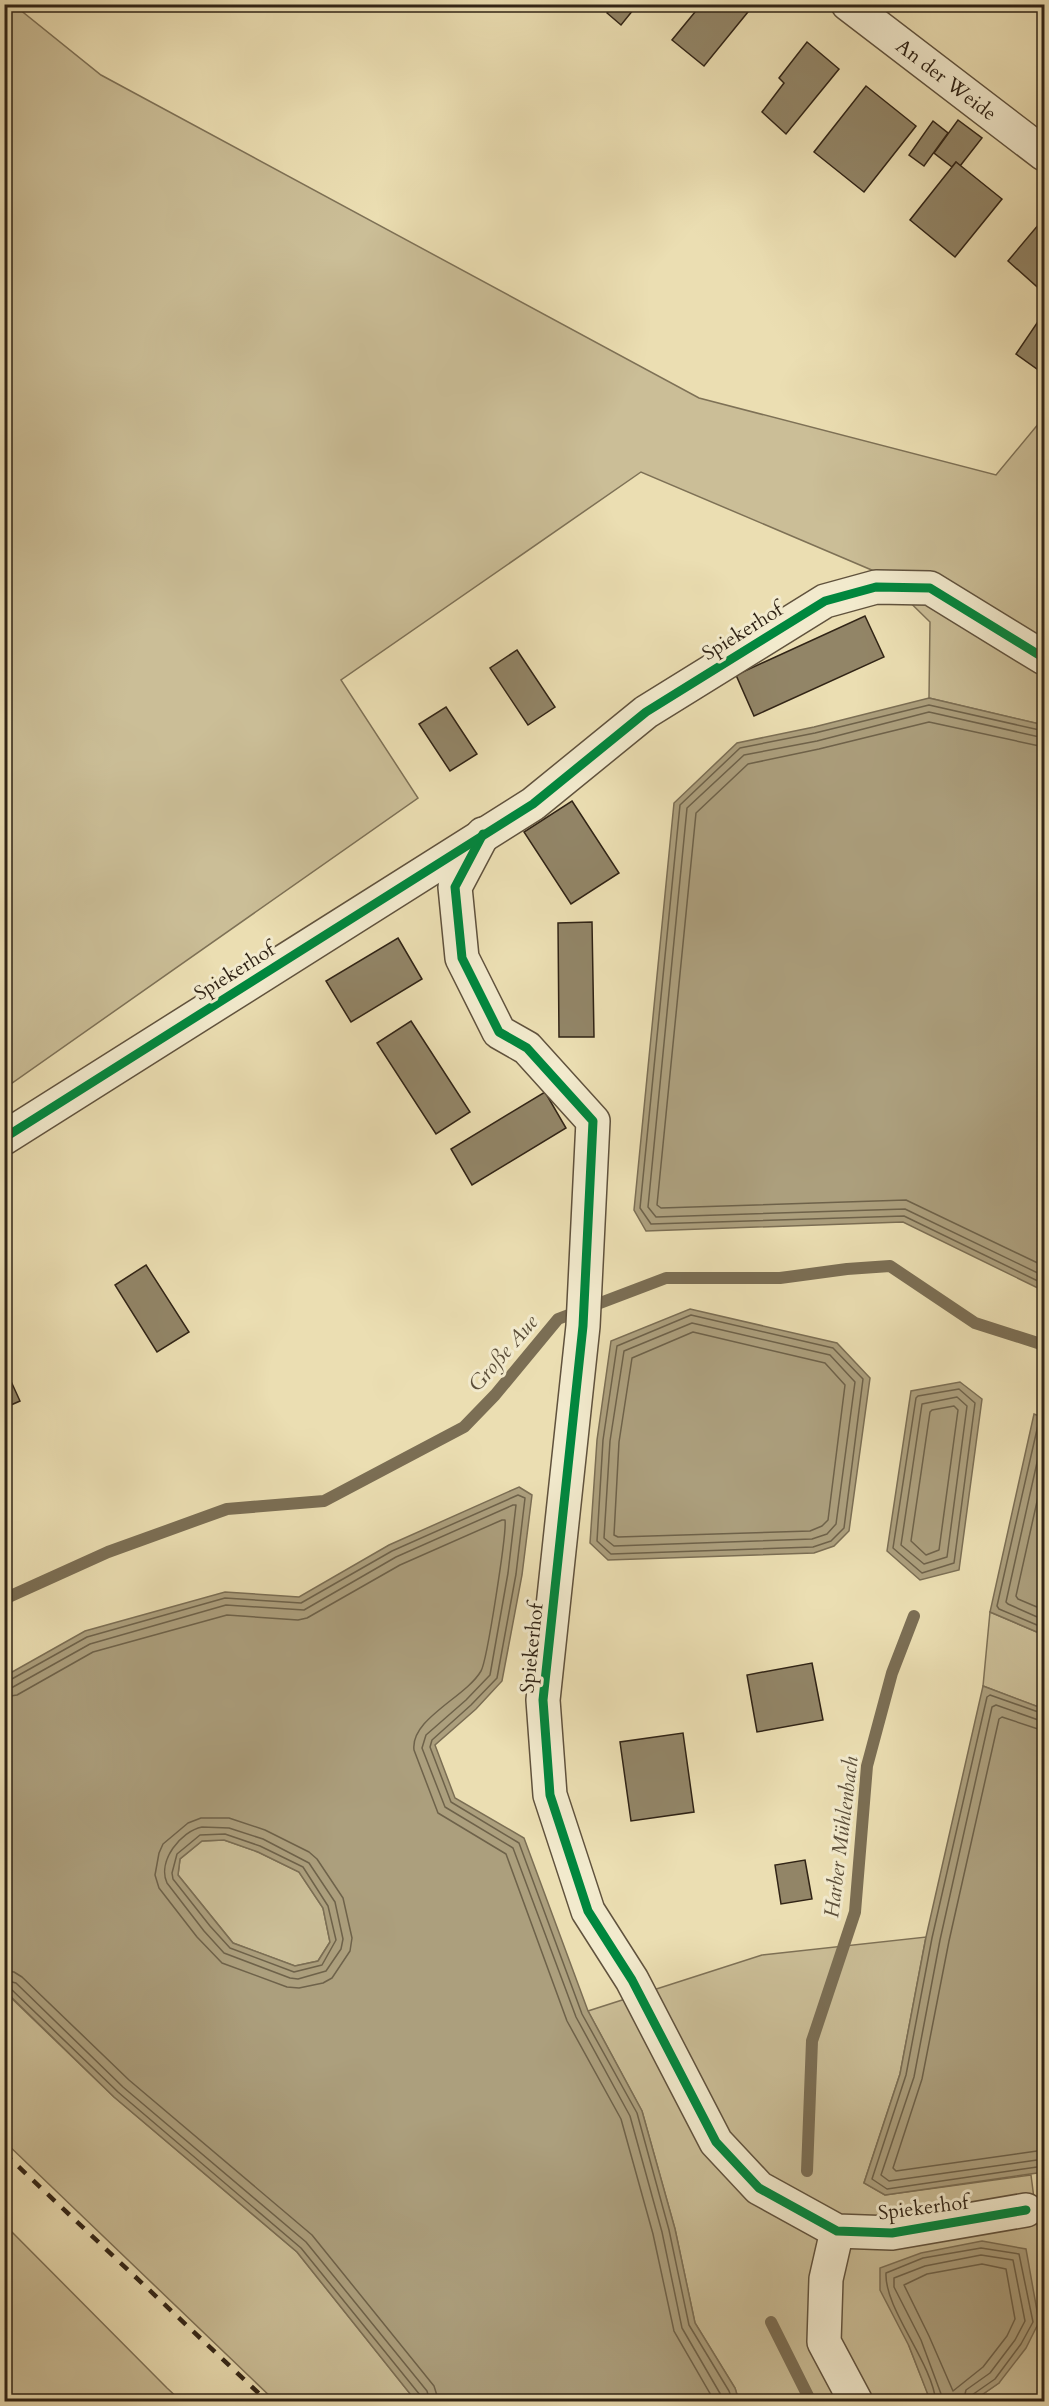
<svg xmlns="http://www.w3.org/2000/svg" width="1049" height="2406" viewBox="0 0 1049 2406" font-family="Cardo,serif">
	<style>
		.green { fill: #cbbe97; stroke: #7e7156; stroke-width: 1.5 }
		.water { fill: #ac9f7d; stroke: #7b6e54; stroke-width: 1.5; fill-rule: evenodd }
		.lines { fill: none; stroke-linecap: round; stroke-linejoin: round }
		.shore { stroke: #6e624a; stroke-width: 1.5 }
		.stream { stroke: #7b6e54; stroke-width: 12 }
		.building { fill: #928567; stroke: #312416; stroke-width: 1.5 }
		.street-casing { stroke: #60523d; stroke-width: 36 }
		.street { stroke: #f2eacd; stroke-width: 33 }
		.rail { stroke: #312416; stroke-width: 4.5; stroke-dasharray: 10 10; stroke-linecap: butt }
		.cycleway-casing { stroke: #f2eacd; stroke-width: 13 }
		.cycleway { stroke: #00873e; stroke-width: 9 }
		.labels { text-anchor: middle; stroke-width: 6; stroke-linejoin: round; paint-order: stroke }
		.street-label { font-size: 20px; fill: #312416; stroke: #f2eacd }
		.water-label { font-size: 21px; font-style: italic; fill: #5c4f3a; stroke: #f2eacd }
	</style>
	<rect width="100%" height="100%" fill="#ebdeb2"/>
	<filter id="stains"><feTurbulence type="fractalNoise" baseFrequency=".00333" numOctaves="4"/><feColorMatrix values="0 0 0 0 .2 0 0 0 0 .09 0 0 0 0 .02 0 0 0 .5 -.17"/></filter>
	<radialGradient id="worn" r=".72"><stop offset=".6" stop-color="#630" stop-opacity="0"/><stop offset="1" stop-color="#630" stop-opacity=".3"/></radialGradient>
	<g class="green">
		<path d="M5,5H14L101,75L699,398L996,475L1044,417V725L929,698L930,622L881,574L641,472L341,680L418,798L5,1088Z"/>
		<path d="M990,1612L1044,1635V1709L983,1686Z"/>
		<path d="M224,1840L258,1852L299,1872L323,1908L330,1942L318,1961L295,1966L233,1943L178,1875L180,1859L202,1841Z"/>
		<path d="M926,1937L900,2074L864,2183L885,2195L1031,2175L1044,2277V2401H973L999,2383L909,2346L930,2399L938,2401H739L735,2388L695,2323L675,2229L642,2111L588,2011L762,1955Z"/>
		<path d="M4,1991L114,2097L297,2252L411,2395L419,2401H275L5,2142Z"/>
		<path d="M5,2225L167,2388L181,2401H5Z"/>
	</g>
	<g class="water">
		<path d="M929,698L1044,725V1291L903,1222L646,1231L634,1210L674,803L737,743L814,727Z"/>
		<path d="M690,1309L837,1343L870,1378L849,1531L834,1546L814,1553L608,1560L590,1543L597,1440L611,1341Z"/>
		<path d="M960,1382L982,1399L959,1570L920,1580L887,1551L911,1391Z"/>
		<path d="M1034,1414L1044,1418V1635L990,1612Z"/>
		<path d="M519,1487L532,1495L522,1575L502,1681L476,1709L435,1745L455,1798L524,1838L588,2011L642,2111L675,2229L695,2323L735,2388L739,2401H419L411,2395L297,2252L114,2097L5,1991V1676L85,1631L225,1592L299,1597L389,1545ZM224,1840L258,1852L299,1872L323,1908L330,1942L318,1961L295,1966L233,1943L178,1875L180,1859L202,1841Z"/>
		<path d="M983,1686L1044,1709V2172L885,2195L864,2183L900,2074L926,1937Z"/>
		<path d="M982,2241L1026,2249L1039,2322L1026,2348L999,2383L973,2401L930,2400L909,2346L880,2290V2268L921,2253Z"/>
	</g>
	<g class="lines">
		<g class="shore">
			<path d="M1044,731L929,705L815,733L740,748L680,805L640,1208L651,1224L904,1216L1044,1284"/>
			<path d="M1044,738L929,712L817,741L744,755L687,808L648,1207L656,1217L905,1209L1044,1276"/>
			<path d="M1044,747L929,722L819,749L748,764L696,813L657,1205L661,1208L906,1200L1044,1266"/>
			<path d="M691,1315L833,1348L863,1379L844,1528L831,1541L813,1547L611,1554L597,1541L603,1440L617,1346Z"/>
			<path d="M692,1323L830,1355L855,1382L836,1524L827,1534L812,1539L614,1546L604,1538L610,1441L624,1351Z"/>
			<path d="M693,1332L825,1363L845,1385L828,1520L822,1526L810,1531L618,1537L614,1535L619,1442L632,1358Z"/>
			<path d="M959,1389L975,1403L954,1563L922,1573L893,1548L916,1398L918,1396Z"/>
			<path d="M957,1397L967,1406L947,1557L924,1564L901,1545L922,1404Z"/>
			<path d="M954,1406L958,1410L939,1550L926,1555L911,1541L930,1412L932,1410Z"/>
			<path d="M1044,1423L1038,1425L997,1606L999,1609L1044,1628"/>
			<path d="M1044,1431L1006,1602L1008,1604L1044,1620"/>
			<path d="M1044,1470L1016,1596L1018,1599L1044,1610"/>
			<path d="M4,1681L10,1680L87,1637L225,1598L301,1603L392,1551L518,1495L525,1498L516,1574L497,1678L471,1705L432,1740L430,1747L451,1802L519,1843L582,2014L637,2113L669,2230L689,2325L729,2391L733,2402"/>
			<path d="M4,1688L13,1687L90,1644L226,1605L304,1610L396,1557L513,1505H516L508,1573L490,1675L466,1700L426,1735L422,1748L445,1807L513,1848L576,2017L630,2116L662,2232L682,2328L725,2402"/>
			<path d="M4,1697L17,1695L93,1652L227,1615L298,1620L307,1618L400,1565L502,1520H505C507,1532 487,1661 481,1671C466,1697 410,1719 414,1750L438,1813L506,1854L567,2021L621,2119L653,2234L674,2331L715,2402"/>
			<path d="M1044,1714L990,1695L987,1697L932,1938L906,2075L872,2179L887,2189L1044,2166"/>
			<path d="M1044,1722L996,1705L992,1707L940,1940L914,2077L881,2175L889,2181L1044,2159"/>
			<path d="M1044,1731L1002,1717L999,1719L949,1941L922,2079L893,2168L896,2171L1044,2150"/>
			<path d="M201,1818H229L265,1830L309,1852L317,1859L343,1898L352,1938L350,1951L332,1978L323,1983L299,1988L287,1987L222,1963L197,1937L159,1888L155,1875L159,1853L163,1844L188,1823Z"/>
			<path d="M202,1827L229,1828L263,1839L309,1863L335,1902L343,1939L341,1949L326,1971L298,1979L290,1978L224,1953L204,1931L167,1883C157,1861 181,1831 202,1827Z"/>
			<path d="M225,1834L260,1846L303,1867L328,1906L336,1940L322,1965L294,1972L230,1948L210,1926L173,1879L172,1873L177,1854L200,1835Z"/>
			<path d="M4,1971L14,1972L22,1977L129,2080L312,2235L434,2386L439,2402"/>
			<path d="M4,1980L16,1983L123,2087L306,2242L427,2391L430,2402"/>
			<path d="M4,1987L11,1989L118,2092L301,2248L420,2395L422,2402"/>
			<path d="M982,2264L1006,2269L1015,2319L1007,2336L983,2367L953,2391L929,2336L904,2285L927,2274Z"/>
			<path d="M936,2402C932,2362 884,2308 886,2273L923,2258L981,2248L1019,2254L1033,2322L1021,2344L995,2379L972,2395L970,2402"/>
			<path d="M944,2402L921,2340L894,2287V2278L925,2266L981,2255L1013,2260L1025,2321L1015,2340L990,2373L966,2390L963,2402"/>
		</g>
		<g class="stream">
			<path d="M4,1599L108,1552L227,1509L324,1501L464,1427L495,1395L558,1319L666,1278H780L847,1269L890,1266L975,1323L1044,1345"/>
			<path d="M807,2171L812,2041L855,1912L867,1766L892,1673L914,1616"/>
			<path d="M771,2322L811,2402"/>
		</g>
	</g>
	<g class="building">
		<path d="M614,4H638L621,25L607,13Z"/>
		<path d="M687,4H749L752,7L704,66L672,40L695,12Z"/>
		<path d="M807,42L839,69L786,134L762,112L784,83L779,78Z"/>
		<path d="M866,86L916,126L864,192L814,152Z"/>
		<path d="M958,120L982,138L960,166L956,162L952,167L934,153Z"/>
		<path d="M933,121L948,133L924,166L909,155Z"/>
		<path d="M956,162L1002,199L955,257L910,220Z"/>
		<path d="M1039,224L1044,229V293L1008,261Z"/>
		<path d="M1039,320L1044,324V374L1016,354Z"/>
		<path d="M865,616L884,657L754,716L736,675Z"/>
		<path d="M517,650L555,707L528,725L490,668Z"/>
		<path d="M446,707L477,754L450,771L419,724Z"/>
		<path d="M572,801L619,873L571,904L524,832Z"/>
		<path d="M592,922L594,1037H559L558,923Z"/>
		<path d="M398,938L422,979L351,1022L326,981Z"/>
		<path d="M411,1021L470,1112L436,1134L377,1043Z"/>
		<path d="M545,1092L566,1128L472,1185L451,1149Z"/>
		<path d="M146,1265L189,1332L157,1352L115,1285Z"/>
		<path d="M4,1366L20,1401L4,1408Z"/>
		<path d="M812,1663L823,1720L757,1732L747,1675Z"/>
		<path d="M683,1733L694,1812L631,1821L620,1742Z"/>
		<path d="M805,1860L812,1899L781,1904L775,1865Z"/>
	</g>
	<g class="lines">
		<defs>
			<g id="street">
				<path id="s1" d="M848,4L1044,154"/>
				<path d="M483,834L455,887L462,958L499,1032L527,1048L593,1121L583,1326L543,1700L550,1795L588,1911L632,1980L716,2142L759,2188L837,2231L892,2233L1026,2210"/>
				<path d="M4,1138L533,804L646,712L825,601L876,587L930,588L1044,658"/>
				<path d="M837,2231L826,2279L824,2342L856,2402"/>
			</g>
		</defs>
		<use href="#street" class="street-casing"/>
		<use href="#street" class="street"/>
		<path class="rail" d="M4,2153L268,2402"/>
		<defs>
			<g id="cycleway">
				<path d="M483,834L455,887L462,958L499,1032L527,1048L593,1121L583,1326L543,1700L550,1795L588,1911L632,1980L716,2142L759,2188L837,2231L892,2233L1026,2210"/>
				<path d="M4,1138L533,804L646,712L825,601L876,587L930,588L1044,658"/>
			</g>
		</defs>
		<use href="#cycleway" class="cycleway-casing"/>
		<use href="#cycleway" class="cycleway"/>
	</g>
	<g class="labels">
		<g class="street-label">
			<text dy="7" stroke="none"><textPath href="#s1" startOffset="124">An der Weide</textPath></text>
			<text transform="translate(742 631) rotate(-32)" y="7">Spiekerhof</text>
			<text transform="translate(234 971) rotate(-32)" y="7">Spiekerhof</text>
			<text transform="translate(531 1648) rotate(-84)" y="7">Spiekerhof</text>
			<text transform="translate(923 2207) rotate(-7)" y="7">Spiekerhof</text>
		</g>
		<g class="water-label">
			<text transform="translate(503 1353) rotate(-49)" y="7">Große Aue</text>
			<text transform="translate(841 1837) rotate(-83)" y="7">Harber Mühlenbach</text>
		</g>
	</g>
	<rect width="1049" height="2406" fill="none" stroke="#ebdeb2" stroke-width="24"/>
	<rect x="6" y="6" width="1037" height="2394" fill="none" stroke="#312416" stroke-width="3"/>
	<rect x="12" y="12" width="1025" height="2382" fill="none" stroke="#312416" stroke-width="1.5"/>
	<rect width="100%" height="100%" filter="url(#stains)"/>
	<rect width="100%" height="100%" fill="url(#worn)"/>
</svg>
